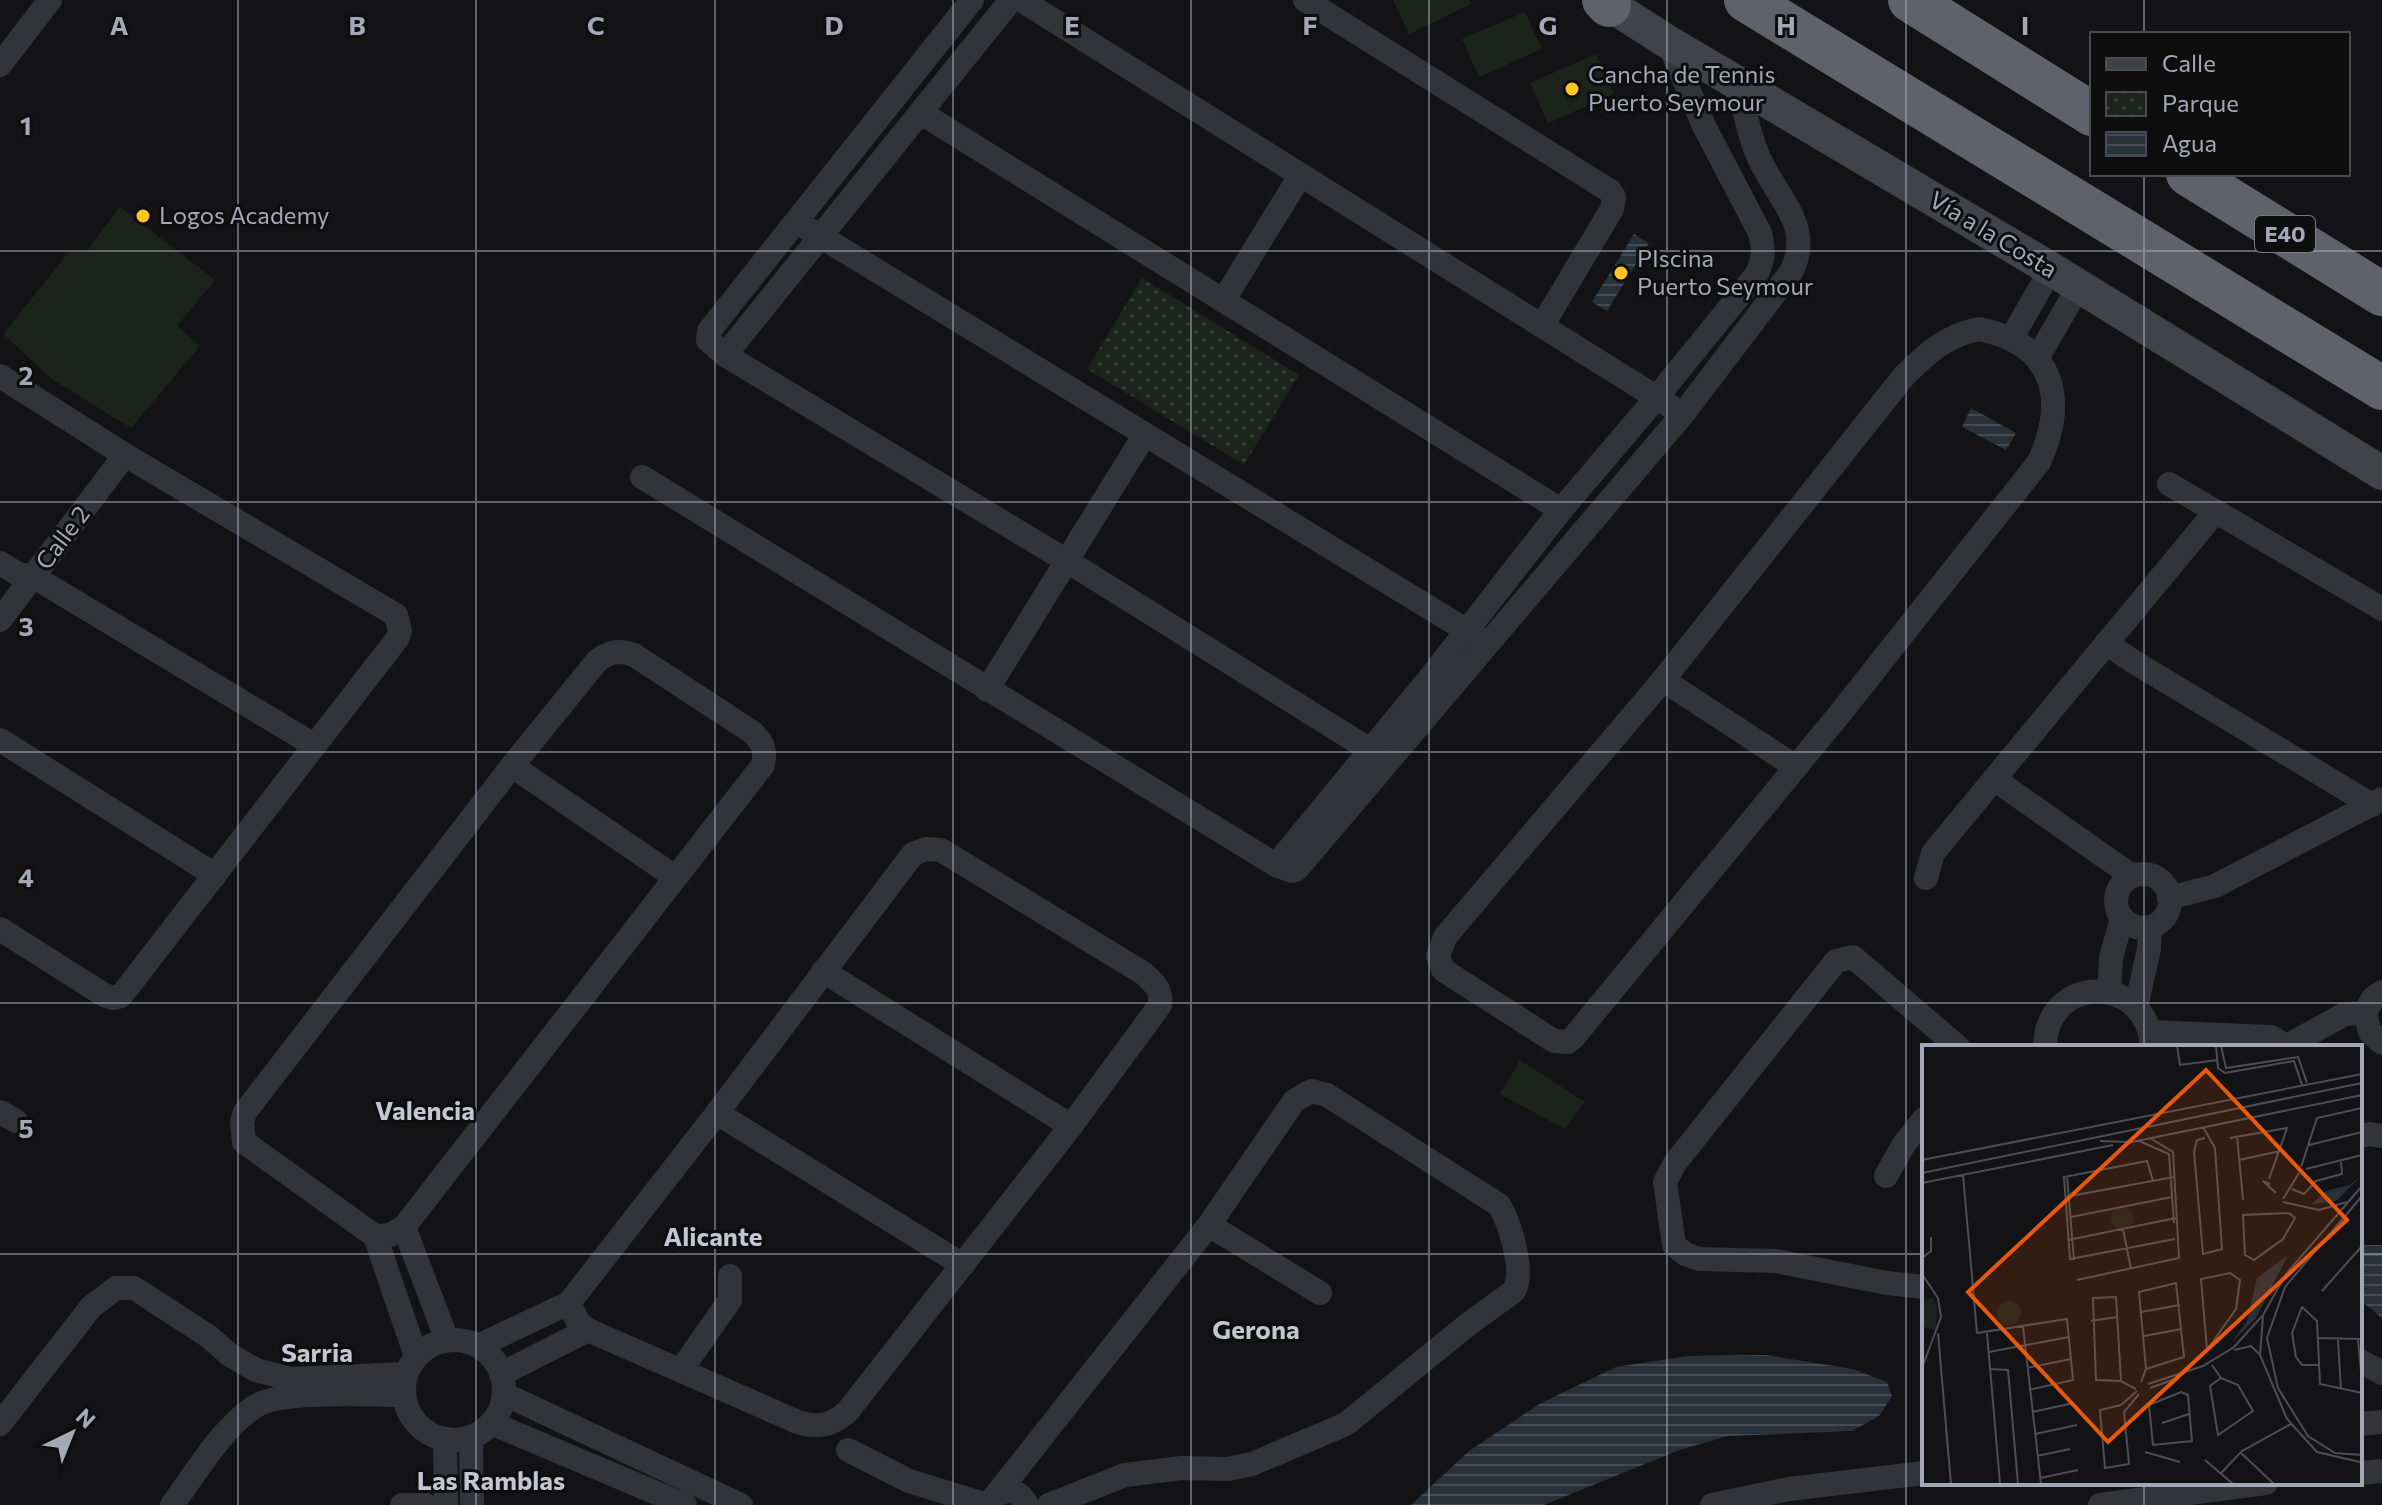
<svg xmlns="http://www.w3.org/2000/svg" width="2382" height="1505" viewBox="0 0 2382 1505" font-family="Commissioner,sans-serif">
	<style>
		.green { fill: #1b231c }
		.park { fill: url(#park-dots) }
		.water { fill: url(#water-rules) }
		.lines { fill: none; stroke-linecap: round; stroke-linejoin: round }
		.street { stroke: #33343a; stroke-width: 24 }
		.secondary { stroke: #41434a; stroke-width: 34 }
		.highway { stroke: #5f616b; stroke-width: 44 }
		.grid { fill: none; stroke: #a3a7b6; stroke-width: 2; stroke-opacity: 0.55 }
		.poi-dot { fill: #ffc620; stroke: #0e0e0f; stroke-width: 3 }
		.labels { text-anchor: middle; stroke-width: 6; stroke-linejoin: round; paint-order: stroke }
		.shield { fill: #0e0e0f; stroke: #767984; stroke-width: 2 }
		.shield-label { font-size: 22px; font-weight: bold; fill: #a3a7b6 }
		.poi-label { font-size: 24px; fill: #a3a7b6; stroke: #0e0e0f; text-anchor: start }
		.street-label { font-size: 24px; fill: #a3a7b6; stroke: #0e0e0f }
		.neighbourhood-label { font-size: 26px; font-weight: bold; fill: #c4c7d2; stroke: #0e0e0f }
		.inset-road { fill: none; stroke: #4d4e55; stroke-width: 2 }
		.view { fill: #e8590c; fill-opacity: 0.15; stroke: #e8590c; stroke-width: 4 }
		.inset-edge { fill: none; stroke: #a3a7b6; stroke-width: 4 }
		.grid-label { font-size: 26px; text-anchor: middle; font-weight: bold; fill: #a3a7b6; stroke: #0e0e0f; stroke-width: 6; stroke-linejoin: round; paint-order: stroke }
	</style>
	<defs>
		<pattern id="park-dots" width="8" height="8" patternUnits="userSpaceOnUse" patternTransform="scale(2)"><rect width="8" height="8" fill="#1b231c"/><path d="M2 2h.1M6 6h.1" fill="none" stroke="#39403b" stroke-width="1.8" stroke-linecap="round"/></pattern>
		<pattern id="water-rules" width="6" height="5" patternUnits="userSpaceOnUse" patternTransform="scale(2)"><rect width="6" height="5" fill="#283039"/><path d="M0 2.5h6" fill="none" stroke="#444b53"/></pattern>
	</defs>
	<rect width="100%" height="100%" fill="#131315"/>
	<g class="green">
		<path d="M1393,0H1470L1472,4L1409,34Z"/>
		<path d="M1525,12L1542,49L1479,77L1462,39Z"/>
		<path d="M1596,54L1614,94L1548,123L1530,83Z"/>
		<path d="M120,207L215,280L177,326L200,346L131,428L52,379L3,334L69,252H86Z"/>
		<path d="M1520,1060L1585,1102L1565,1129L1500,1094Z"/>
	</g>
	<path class="park" d="M1142,278L1299,375L1244,465L1087,369Z"/>
	<g class="water">
		<path d="M1634,234L1649,243L1607,311L1592,302Z"/>
		<path d="M1971,408L2016,433L2006,450L1962,427Z"/>
		<path d="M2360,1245H2382V1318L2360,1300Z"/>
		<path d="M1766,1355L1853,1369L1887,1382L1892,1396L1879,1416L1852,1431L1727,1436L1677,1451L1544,1505H1411L1469,1451L1541,1403L1616,1367L1688,1356Z"/>
	</g>
	<g class="lines">
		<g class="street">
			<path d="M972,0L709,331L708,340L725,355L1067,561L1370,750"/>
			<path d="M1021,0L1670,406"/>
			<path d="M1305,0L1610,191L1614,197L1612,209L1542,326"/>
			<path d="M0,65L50,0"/>
			<path d="M921,113L1561,510"/>
			<path d="M797,222L1479,638"/>
			<path d="M1223,301L1300,176"/>
			<path d="M1979,329C2054,344 2068,398 2039,462L1842,711L1573,1038L1568,1042L1554,1041L1443,970L1438,956L1445,937L1663,680L1904,376C1927,353 1947,335 1979,329Z"/>
			<path d="M2011,339L2051,269"/>
			<path d="M725,355L1011,0"/>
			<path d="M2038,357L2079,286"/>
			<path d="M0,376L125,455L396,615L400,631L397,639L121,996L113,998L104,995L0,929"/>
			<path d="M642,477L1276,865L1292,871L1297,869L1683,414L1791,272C1814,228 1779,200 1761,162C1749,139 1745,109 1737,83"/>
			<path d="M2169,484L2382,609"/>
			<path d="M0,563L18,574L34,577L314,745"/>
			<path d="M0,620L125,455"/>
			<path d="M2106,643L2134,662L2372,805"/>
			<path d="M1663,680L1796,767"/>
			<path d="M987,690L1145,434"/>
			<path d="M0,740L215,875"/>
			<path d="M512,766L675,877"/>
			<path d="M1994,779L2132,876"/>
			<path d="M1276,865L1433,674L1561,510L1657,397L1756,275C1764,259 1764,250 1760,233L1704,126L1668,42"/>
			<circle cx="2143" cy="901" r="27"/>
			<path d="M1926,878L1933,853L2216,511"/>
			<path d="M2169,898L2215,886L2382,799"/>
			<path d="M823,971L1071,1126"/>
			<path d="M2109,992L2111,958L2122,918"/>
			<path d="M2382,992L2373,998L2365,1013L2370,1032L2382,1043"/>
			<path d="M2136,1007L2149,949L2150,927"/>
			<path d="M2151,1032L2271,1037L2286,1046"/>
			<path d="M2045,1047C2046,973 2148,973 2152,1047"/>
			<path d="M2285,1047L2345,1014L2365,1013"/>
			<path d="M0,1112L16,1121"/>
			<path d="M717,1113L963,1265"/>
			<path d="M2360,1136L2370,1134L2382,1136"/>
			<path d="M1886,1176L1904,1144L1924,1119"/>
			<path d="M1209,1225L1320,1293"/>
			<path d="M404,1227L447,1340"/>
			<path d="M375,1236L390,1235L404,1227L763,765C766,750 763,742 752,732L634,655C619,650 610,651 597,661L512,766L245,1112L242,1122L244,1142L375,1236L416,1356"/>
			<path d="M1924,1287L1887,1283L1775,1261L1699,1259L1685,1254L1674,1245L1665,1182L1675,1163L1836,961L1853,957L1958,1047"/>
			<circle cx="454" cy="1390" r="50"/>
			<path d="M478,1346L569,1303L717,1113L913,854L926,849L941,850L1143,973C1154,983 1162,989 1160,1005L1071,1126L848,1411C833,1425 820,1428 800,1423L588,1330L578,1322L569,1303"/>
			<path d="M2360,1361L2382,1373"/>
			<path d="M681,1370L730,1300V1276"/>
			<path d="M501,1374L588,1330"/>
			<path d="M504,1394L741,1505"/>
			<path d="M491,1423L685,1505"/>
			<path d="M0,1424L91,1307L116,1288H134L208,1336L230,1355L256,1370L291,1379L406,1374"/>
			<path d="M2360,1424L2382,1422"/>
			<path d="M471,1437L472,1505"/>
			<path d="M445,1439L446,1505"/>
			<path d="M848,1450L909,1481L987,1505"/>
			<path d="M2360,1473L2382,1471"/>
			<path d="M992,1500L1209,1225L1294,1101L1311,1091L1327,1095L1499,1205C1510,1223 1525,1271 1514,1291L1466,1326L1346,1424L1252,1464L1228,1469L1182,1468L1125,1475L1049,1505"/>
			<path d="M992,1501C1002,1486 1019,1489 1027,1505"/>
			<path d="M172,1505C196,1473 222,1427 256,1406C280,1390 372,1395 404,1395"/>
			<path d="M402,1505H426"/>
			<path d="M1712,1505L1789,1489L1924,1473"/>
			<path d="M2100,1505L2266,1483"/>
		</g>
		<path class="secondary" d="M1602,0L1668,42L2051,269L2382,473"/>
		<g class="highway">
			<path d="M1604,0L1609,5"/>
			<path d="M1746,0L2382,388"/>
			<path d="M1910,0L2092,114"/>
			<path d="M2188,174L2382,294"/>
		</g>
	</g>
	<path class="grid" d="M238,0V1505M476,0V1505M715,0V1505M953,0V1505M1191,0V1505M1429,0V1505M1667,0V1505M1906,0V1505M2144,0V34M2144,174V1047M0,251H2382M0,502H2382M0,752H2382M0,1003H2382M0,1254H1924M2360,1254H2382M2144,1483V1505"/>
	<g class="poi-dot">
		<circle cx="1572" cy="89" r="8"/>
		<circle cx="143" cy="216" r="8"/>
		<circle cx="1621" cy="273" r="8"/>
	</g>
	<g class="labels">
		<rect class="shield" x="2255" y="216" width="60" height="36" rx="6"/>
		<g class="shield-label">
			<text x="2285" y="242">E40</text>
		</g>
		<g class="poi-label">
			<text x="1588" y="83">Cancha de Tennis<tspan x="1588" dy="28">Puerto Seymour</tspan></text>
			<text x="159" y="224">Logos Academy</text>
			<text x="1637" y="267">PIscina<tspan x="1637" dy="28">Puerto Seymour</tspan></text>
		</g>
		<g class="street-label">
			<text transform="translate(1993 235) rotate(31)" y="8">Vía a la Costa</text>
			<text transform="translate(63 538) rotate(-53)" y="8">Calle 2</text>
		</g>
		<g class="neighbourhood-label">
			<text x="425" y="1120">Valencia</text>
			<text x="713" y="1246">Alicante</text>
			<text x="1256" y="1339">Gerona</text>
			<text x="317" y="1362">Sarria</text>
			<text x="491" y="1490">Las Ramblas</text>
		</g>
	</g>
	<g transform="translate(1922 1045)">
		<rect width="440" height="440" fill="#131315"/>
		<path d="M75 268a12 12 0 1 1 24 0a12 12 0 1 1-24 0Z" fill="#1b231c"/>
		<path d="M189 173a11 11 0 1 1 22 0a11 11 0 1 1-22 0ZM11,252L15,262L14,286L0,281V258Z" fill="#1b231c"/>
		<path d="M440,130L414,156L390,159L404,146L428,140ZM366,210L334,273L309,298L325,276L335,233Z" fill="#283039"/>
		<path class="inset-road" d="M255,1L258,20L295,15M294,1L296,23L303,28L372,16L380,40M299,1L304,23L376,12L385,38M281,82L293,103L300,204L281,209L272,107L275,95L283,93M315,91L321,155M308,93L365,83L347,134M178,96L207,97M217,96L247,109L252,178M205,98L440,50M387,100L440,87M0,115L440,29M317,115L358,106M379,122L395,73L440,63M384,124L440,110M0,128L440,38M41,130L55,288L145,274L151,335L107,345M145,131L152,215M231,136L225,116L142,132L148,214L253,194M0,138L191,100M348,139L341,136L354,148M370,144L382,149L394,136L420,129L419,117M143,152L252,132M361,154L377,128M361,157L397,165L425,157M367,168L373,173L361,194L332,215L323,210L321,170ZM149,172L250,152M201,184L209,224M146,195L254,173M0,213L9,206V192M0,229L16,253L19,272L0,323M155,235L257,213L251,107L228,93M400,246L440,201M219,267L258,260M341,271L338,310L365,374L395,407L438,417M169,276L195,272M101,281L119,439M16,288L29,439M65,288L78,439M222,291L260,284M395,293L440,294M416,295L419,345M436,295L440,337M285,304L279,234L308,228L318,235L314,264L285,305L290,303M312,305L329,301L337,309M67,307L147,292M290,320L299,333L316,340L331,366L296,390L288,341L299,333M396,320H380L374,312L370,288L380,262L395,276L398,339L440,348M105,323L149,314M68,324L86,325L96,439M199,336L194,252L171,253L174,335L199,336L214,344M219,337L224,324L217,247L254,238L262,312L224,324M226,339L281,321L312,302L341,270L364,229L440,141M228,343L253,334M215,346L199,360L178,365L183,423L207,419L202,367L217,349M259,347L266,350L270,396L231,400L227,360ZM110,367L152,358M240,378L267,369M24,384L27,417M113,389L155,380M223,407L258,417M318,407L352,439M440,410L413,408L386,391L356,343L345,293L363,242L440,151M115,411L148,404M283,415L311,439M299,428L320,406L369,379M118,433L156,425"/>
		<path class="view" d="M284,25L425,175L186,397L46,247Z"/>
		<rect width="440" height="440" class="inset-edge"/>
	</g>
	<g class="grid-label">
		<text x="119" y="35">A</text>
		<text x="357" y="35">B</text>
		<text x="596" y="35">C</text>
		<text x="834" y="35">D</text>
		<text x="1072" y="35">E</text>
		<text x="1310" y="35">F</text>
		<text x="1548" y="35">G</text>
		<text x="1786" y="35">H</text>
		<text x="2025" y="35">I</text>
		<text x="26" y="135">1</text>
		<text x="26" y="385">2</text>
		<text x="26" y="636">3</text>
		<text x="26" y="887">4</text>
		<text x="26" y="1138">5</text>
	</g>
	<rect x="2090" y="32" width="260" height="144" fill="#0e0e0f" stroke="#4a4b52" stroke-width="2"/>
	<rect x="2106" y="58" width="40" height="12" fill="#41434a" stroke="#4a4b52" stroke-width="2"/>
	<text x="2162" y="72" font-size="24" fill="#a3a7b6">Calle</text>
	<rect x="2106" y="92" width="40" height="24" fill="url(#park-dots)" stroke="#4a4b52" stroke-width="2"/>
	<text x="2162" y="112" font-size="24" fill="#a3a7b6">Parque</text>
	<rect x="2106" y="132" width="40" height="24" fill="url(#water-rules)" stroke="#4a4b52" stroke-width="2"/>
	<text x="2162" y="152" font-size="24" fill="#a3a7b6">Agua</text>
	<g transform="translate(72 1433) rotate(43)" stroke="#0e0e0f" stroke-width="6" paint-order="stroke">
	<path d="M0-6L14 30L0 20L-14 30Z" fill="#a3a7b6"/>
	<text y="-12" font-size="22" font-weight="bold" text-anchor="middle" fill="#a3a7b6">N</text>
	</g>
</svg>
